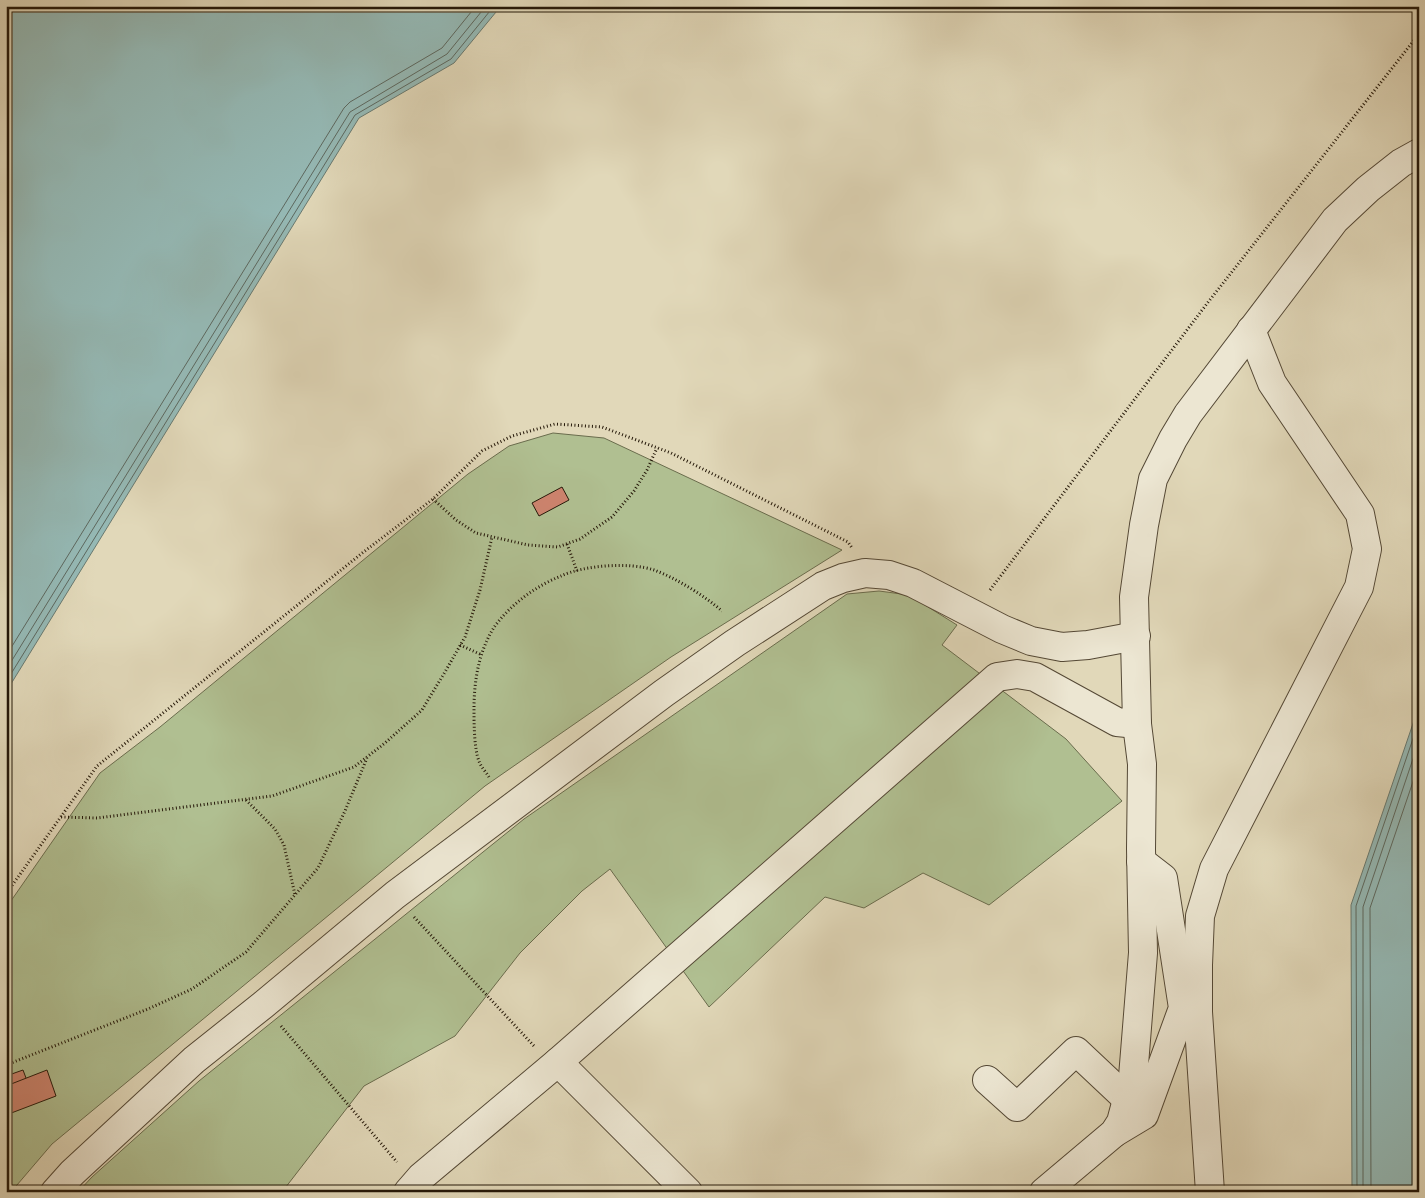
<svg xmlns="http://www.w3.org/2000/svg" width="1425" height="1198" viewBox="0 0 1425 1198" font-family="'IM FELL Double Pica',serif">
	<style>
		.green { fill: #b0bf91; stroke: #6a6c4d }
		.water { fill: #95b9b5; stroke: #687970 }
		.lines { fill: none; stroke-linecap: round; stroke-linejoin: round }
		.shore { stroke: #5d685f; stroke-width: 1 }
		.building { fill: #ce846f; stroke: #251809 }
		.minor-casing { stroke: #544835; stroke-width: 30 }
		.path { stroke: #251809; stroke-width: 3; stroke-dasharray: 1 2.5; stroke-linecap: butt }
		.minor { stroke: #ece6d2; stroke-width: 28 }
	</style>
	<rect width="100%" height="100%" fill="#e1d8b9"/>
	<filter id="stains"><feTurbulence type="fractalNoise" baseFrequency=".004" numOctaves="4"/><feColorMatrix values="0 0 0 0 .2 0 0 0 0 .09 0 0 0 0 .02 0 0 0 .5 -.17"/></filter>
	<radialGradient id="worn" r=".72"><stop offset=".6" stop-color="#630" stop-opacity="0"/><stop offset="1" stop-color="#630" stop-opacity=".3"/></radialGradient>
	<g class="green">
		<path d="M553,433L604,438L842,550L671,657L485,786L52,1144L11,1192H6V908L100,773L160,727L468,474L509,446Z"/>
		<path d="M879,591L909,595L957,625L942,645L1066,739L1122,801L989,905L923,873L864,908L825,897L709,1007L610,869L582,891L520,953L455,1036L364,1086L282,1192H78L92,1177L199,1081L524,819L847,594Z"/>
	</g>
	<g class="water">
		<path d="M6,6H501L454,63L359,118L6,692Z"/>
		<path d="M1419,706V1192H1352L1351,905Z"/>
	</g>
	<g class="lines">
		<g class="shore">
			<path d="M6,656L344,108L350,102L442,48L476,6"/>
			<path d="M6,670L350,112L447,54L486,6"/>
			<path d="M6,682L355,115L451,59L494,6"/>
			<path d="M1357,1192L1356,906L1419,721"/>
			<path d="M1363,1192V907L1419,741"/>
			<path d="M1371,1192L1370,908L1419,764"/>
		</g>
	</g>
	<g class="building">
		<path d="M562,487L569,500L539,516L532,503Z"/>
		<path d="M23,1070L26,1078L21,1090L8,1085L6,1076Z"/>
		<path d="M47,1070L56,1096L6,1115V1086Z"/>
	</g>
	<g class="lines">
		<defs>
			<g id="minor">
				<path d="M558,1062L688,1192"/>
				<path d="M987,1080L1017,1107L1076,1051L1127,1099"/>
				<path d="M1114,1133L1144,1115L1183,1008L1163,878L1141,861"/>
				<path d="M55,1192L72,1173L194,1060L263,1005L395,895L664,693L735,643L823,586L843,578L865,573L889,575L913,583L1002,629L1031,641L1062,647L1088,645L1136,636"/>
				<path d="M408,1192L421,1177L558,1062L997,677L1017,674L1035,677L1117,722L1137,724"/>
				<path d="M1044,1192L1114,1133L1121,1122L1133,1077L1143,953L1141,849L1142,764L1137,724L1134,597L1144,525L1153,479L1173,439L1188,414L1335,220L1368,189L1401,163L1419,153"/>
				<path d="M1210,1192L1198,1012V965L1200,916L1214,869L1359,587L1367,549L1360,514L1272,383L1251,330"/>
			</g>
		</defs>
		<use href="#minor" class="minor-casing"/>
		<g class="path">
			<path d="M433,499L456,520L476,533L528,545L558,547L580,539L612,517L634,491L647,470L657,448"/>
			<path d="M567,544L577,571"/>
			<path d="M990,590L1209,301L1419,34"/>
			<path d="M460,645L482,655"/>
			<path d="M489,777C486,772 481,767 479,761C474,749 474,722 474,709C474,680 479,650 495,626C511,604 536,586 561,576C584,565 630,562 654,570C676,578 705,596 722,611"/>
			<path d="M246,800L275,829L284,845L295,895"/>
			<path d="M61,817L97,818L272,796L354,767L385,743L422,710L445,672L465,637L480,590L492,537"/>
			<path d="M6,894L97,766L361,554L433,499L482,451L512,436L555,424L602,427L671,453L848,542L852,548"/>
			<path d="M414,917L534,1046"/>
			<path d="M281,1026L397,1162"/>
			<path d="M6,1065L148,1009L192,989L246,952L318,868L345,811L367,758"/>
		</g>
		<use href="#minor" class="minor"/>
	</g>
	<rect width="1425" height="1198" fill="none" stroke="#e1d8b9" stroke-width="25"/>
	<rect x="8" y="8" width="1410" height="1183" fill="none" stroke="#251809" stroke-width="2.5"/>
	<rect x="12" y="12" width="1400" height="1173" fill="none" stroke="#251809"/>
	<rect width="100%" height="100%" filter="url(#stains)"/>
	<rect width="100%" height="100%" fill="url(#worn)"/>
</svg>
